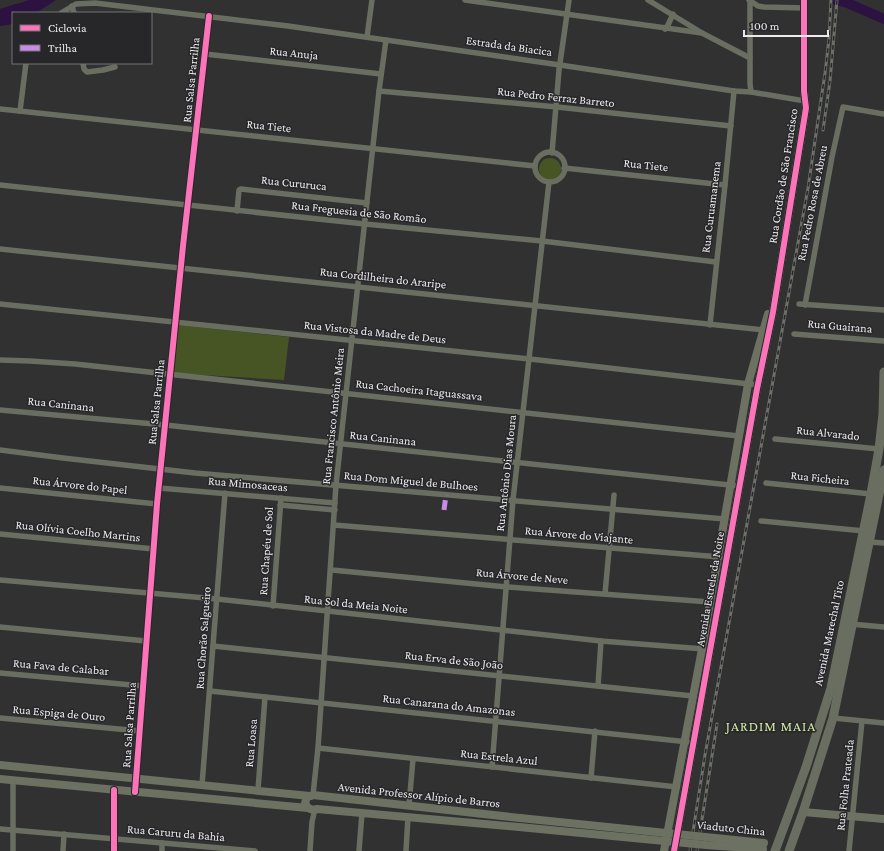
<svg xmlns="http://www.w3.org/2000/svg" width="884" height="851" viewBox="0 0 884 851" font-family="'Crimson Pro',serif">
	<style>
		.green { fill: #475525 }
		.water { fill: #2c1241 }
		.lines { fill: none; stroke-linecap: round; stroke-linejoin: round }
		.river { stroke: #2c1241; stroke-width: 10 }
		.street { stroke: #696e60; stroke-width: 5.5 }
		.secondary { stroke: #6c7162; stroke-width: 8 }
		.primary { stroke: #696e60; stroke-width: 9 }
		.rail-casing { stroke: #6d7069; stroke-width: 3 }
		.rail { stroke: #272629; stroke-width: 1.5; stroke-dasharray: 4.5; stroke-linecap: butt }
		.secondary-bridge { stroke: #6c7162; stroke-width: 8 }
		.quiet { stroke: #ca8be6; stroke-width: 5; stroke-dasharray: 10 5; stroke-linecap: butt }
		.cycleway-casing { stroke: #272629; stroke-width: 8 }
		.cycleway { stroke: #fb73b8; stroke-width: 6 }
		.labels { text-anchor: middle; stroke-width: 3; stroke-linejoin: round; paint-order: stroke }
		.street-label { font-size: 12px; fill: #ebeaec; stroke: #272629 }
		.quarter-label { font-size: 14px; letter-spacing: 1px; fill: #d1e99f; stroke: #272629 }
	</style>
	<rect width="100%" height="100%" fill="#313132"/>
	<g class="green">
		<circle cx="550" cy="169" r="11"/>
		<path d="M177,325L289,337L284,380L171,373Z"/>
	</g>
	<path class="water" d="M29,0H56L36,13H13V24L0,26V16L9,11L19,8Z"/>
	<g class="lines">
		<g class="river">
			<path d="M836,0L845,2L884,19"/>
			<path d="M0,14L34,4L40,0"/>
		</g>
		<g class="street">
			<path d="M465,0L702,33"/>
			<path d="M648,0L702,33L750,58"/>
			<path d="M749,0L758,6L764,7L804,8"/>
			<path d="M750,1V83L751,92"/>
			<path d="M72,6L74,13"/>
			<path d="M61,13L76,4L95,3L288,26L560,65L734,91L751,92L805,101"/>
			<path d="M665,29L668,25L673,14"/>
			<path d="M367,37L372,0"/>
			<path d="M205,54L381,74"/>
			<path d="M83,63L84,69L87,72L103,70L115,67"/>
			<path d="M379,91L557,107L731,126"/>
			<path d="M0,109L535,166"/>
			<path d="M20,111L26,63"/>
			<circle cx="550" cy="167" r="15"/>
			<path d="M552,153L559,70L569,0"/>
			<path d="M564,168L725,185"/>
			<path d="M0,185L365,224L542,241L716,262"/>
			<path d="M237,211L239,190L241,189L367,203"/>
			<path d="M0,249L765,330"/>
			<path d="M0,304L530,359L758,385"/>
			<path d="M799,304L884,310"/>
			<path d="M805,305L832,157L843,107L884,114"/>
			<path d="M710,325L725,185L734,91"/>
			<path d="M794,334L884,341"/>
			<path d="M0,360L30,361L75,364L739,436"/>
			<path d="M0,410L165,425L739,486"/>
			<path d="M775,439L879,449"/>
			<path d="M0,450L63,458L195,473L725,519"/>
			<path d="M766,483L871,494"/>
			<path d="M0,488L157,504"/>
			<path d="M159,488L335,503"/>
			<path d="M280,505L335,510"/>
			<path d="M761,521L864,531"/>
			<path d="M334,525L720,557"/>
			<path d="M0,534L154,549"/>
			<path d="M869,542L884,543"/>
			<path d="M332,570L507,587L710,602"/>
			<path d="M0,580L217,599L601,641L704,649"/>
			<path d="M605,594L614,495"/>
			<path d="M273,606L281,498"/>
			<path d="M850,624L884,627"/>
			<path d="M0,627L146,641"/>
			<path d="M213,646L693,696"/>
			<path d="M0,673L143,686"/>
			<path d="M598,686L601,641"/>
			<path d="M210,691L688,742"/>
			<path d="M0,718L140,731"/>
			<path d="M833,718L884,723"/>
			<path d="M318,748L677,787"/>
			<path d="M492,767L513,500L549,182"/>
			<path d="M591,778L595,731"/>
			<path d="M202,785L225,493"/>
			<path d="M258,790L265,697"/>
			<path d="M135,792L157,504L183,246L209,16"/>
			<path d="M313,795L318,748L336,485L379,91L386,40"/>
			<path d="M409,805L413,759"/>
			<path d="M0,829L255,851"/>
			<path d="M162,843V851"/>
			<path d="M13,851V780"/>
			<path d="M63,851L64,834"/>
			<path d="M114,851V790"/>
			<path d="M310,851L312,822L315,809"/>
			<path d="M359,851L362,813"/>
			<path d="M406,851L408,817"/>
			<path d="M849,851L862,721"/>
		</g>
		<g class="secondary">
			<path d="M0,765L310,796"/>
			<path d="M0,779L308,808"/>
			<path d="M803,812L884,819"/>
			<path d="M519,827L317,809L313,810L308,808L305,803L307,797L313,795L520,818"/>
			<path d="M664,851L702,649L748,384L768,314"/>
			<path d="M674,851L757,389L773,312L806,108L804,91V0"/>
		</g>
		<g class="primary">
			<path d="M775,851L806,767L831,688L870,499L879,449L883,414L884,372"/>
			<path d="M789,851L803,812L833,718L884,470"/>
		</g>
		<defs>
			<g id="rail">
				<path d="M823,130L830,81L837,0"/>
				<path d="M690,851L705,755L808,188L825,73L829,39L831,0"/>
				<path d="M697,851L717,724"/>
			</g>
		</defs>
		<use href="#rail" class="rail-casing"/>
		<use href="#rail" class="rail"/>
		<g class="secondary-bridge">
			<path d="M520,818L764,843"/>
			<path d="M519,827L706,845L763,849"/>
		</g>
		<path class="quiet" d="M444,510L446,495"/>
		<defs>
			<g id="cycleway">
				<path d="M135,792L157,504L183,246L209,16"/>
				<path d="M114,851V790"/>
				<path d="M674,851L757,389L773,312L806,108L804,91V0"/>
			</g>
		</defs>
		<use href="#cycleway" class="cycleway-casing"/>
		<use href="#cycleway" class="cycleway"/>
	</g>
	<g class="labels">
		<g class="street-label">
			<text transform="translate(509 46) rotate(8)" y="4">Estrada da Biacica</text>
			<text transform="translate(294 53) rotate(6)" y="4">Rua Anuja</text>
			<text transform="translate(191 80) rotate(-84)" y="4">Rua Salsa Parrilha</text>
			<text transform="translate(556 97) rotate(6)" y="4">Rua Pedro Ferraz Barreto</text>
			<text transform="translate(269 126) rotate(6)" y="4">Rua Tiete</text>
			<text transform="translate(646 165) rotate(6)" y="4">Rua Tiete</text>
			<text transform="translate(783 176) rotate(-81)" y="4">Rua Cordão de São Francisco</text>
			<text transform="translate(294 183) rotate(6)" y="4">Rua Cururuca</text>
			<text transform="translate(812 203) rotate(-79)" y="4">Rua Pedro Rosa de Abreu</text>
			<text transform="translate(711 207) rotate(-83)" y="4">Rua Curuamanema</text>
			<text transform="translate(359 212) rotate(6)" y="4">Rua Freguesia de São Romão</text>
			<text transform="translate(383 278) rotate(6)" y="4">Rua Cordilheira do Araripe</text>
			<text transform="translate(840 326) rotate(5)" y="4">Rua Guairana</text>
			<text transform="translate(375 332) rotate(6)" y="4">Rua Vistosa da Madre de Deus</text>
			<text transform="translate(419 390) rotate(6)" y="4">Rua Cachoeira Itaguassava</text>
			<text transform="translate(156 402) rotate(-84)" y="4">Rua Salsa Parrilha</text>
			<text transform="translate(61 404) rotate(6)" y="4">Rua Caninana</text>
			<text transform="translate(333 416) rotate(-84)" y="4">Rua Francisco Antônio Meira</text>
			<text transform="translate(828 433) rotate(6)" y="4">Rua Alvarado</text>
			<text transform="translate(383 438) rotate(6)" y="4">Rua Caninana</text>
			<text transform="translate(506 473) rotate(-84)" y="4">Rua Antônio Dias Moura</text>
			<text transform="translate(820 478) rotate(6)" y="4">Rua Ficheira</text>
			<text transform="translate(411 481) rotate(5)" y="4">Rua Dom Miguel de Bulhoes</text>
			<text transform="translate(248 484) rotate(5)" y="4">Rua Mimosaceas</text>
			<text transform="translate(80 485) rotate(6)" y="4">Rua Árvore do Papel</text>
			<text transform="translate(78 531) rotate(6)" y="4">Rua Olívia Coelho Martins</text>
			<text transform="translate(579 535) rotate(5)" y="4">Rua Árvore do Viajante</text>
			<text transform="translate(266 551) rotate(-86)" y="4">Rua Chapéu de Sol</text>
			<text transform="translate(522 576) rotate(5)" y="4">Rua Árvore de Neve</text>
			<text transform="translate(710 589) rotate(-80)" y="4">Avenida Estrela da Noite</text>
			<text transform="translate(356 604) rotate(6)" y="4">Rua Sol da Meia Noite</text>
			<text transform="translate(829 633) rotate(-78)" y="4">Avenida Marechal Tito</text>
			<text transform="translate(203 638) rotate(-86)" y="4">Rua Chorão Salgueiro</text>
			<text transform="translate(454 660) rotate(6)" y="4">Rua Erva de São João</text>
			<text transform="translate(61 667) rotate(5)" y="4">Rua Fava de Calabar</text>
			<text transform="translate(449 705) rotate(6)" y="4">Rua Canarana do Amazonas</text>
			<text transform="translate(59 713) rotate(5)" y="4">Rua Espiga de Ouro</text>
			<text transform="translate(129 725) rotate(-86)" y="4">Rua Salsa Parrilha</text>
			<text transform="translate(251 743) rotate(-85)" y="4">Rua Loasa</text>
			<text transform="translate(499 757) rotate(6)" y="4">Rua Estrela Azul</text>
			<text transform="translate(845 785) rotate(-84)" y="4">Rua Folha Prateada</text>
			<text transform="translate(419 795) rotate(6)" y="4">Avenida Professor Alípio de Barros</text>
			<text transform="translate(731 828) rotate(6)" y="4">Viaduto China</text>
			<text transform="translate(176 833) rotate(5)" y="4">Rua Caruru da Bahia</text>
		</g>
		<g class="quarter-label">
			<text x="771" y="731">JARDIM MAIA</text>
		</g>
	</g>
	<rect x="12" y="12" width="140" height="52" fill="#272629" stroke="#757477"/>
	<rect x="20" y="25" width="20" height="6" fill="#fb73b8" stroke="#757477"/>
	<text x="48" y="32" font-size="12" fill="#ebeaec">Ciclovia</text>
	<rect x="20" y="45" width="20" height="6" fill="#ca8be6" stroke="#757477"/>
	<text x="48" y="52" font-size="12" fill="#ebeaec">Trilha</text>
	<path d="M744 30v6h84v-6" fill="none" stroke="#ebeaec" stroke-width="2"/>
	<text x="750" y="30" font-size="12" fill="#ebeaec" stroke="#272629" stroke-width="3" paint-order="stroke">100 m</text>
</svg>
